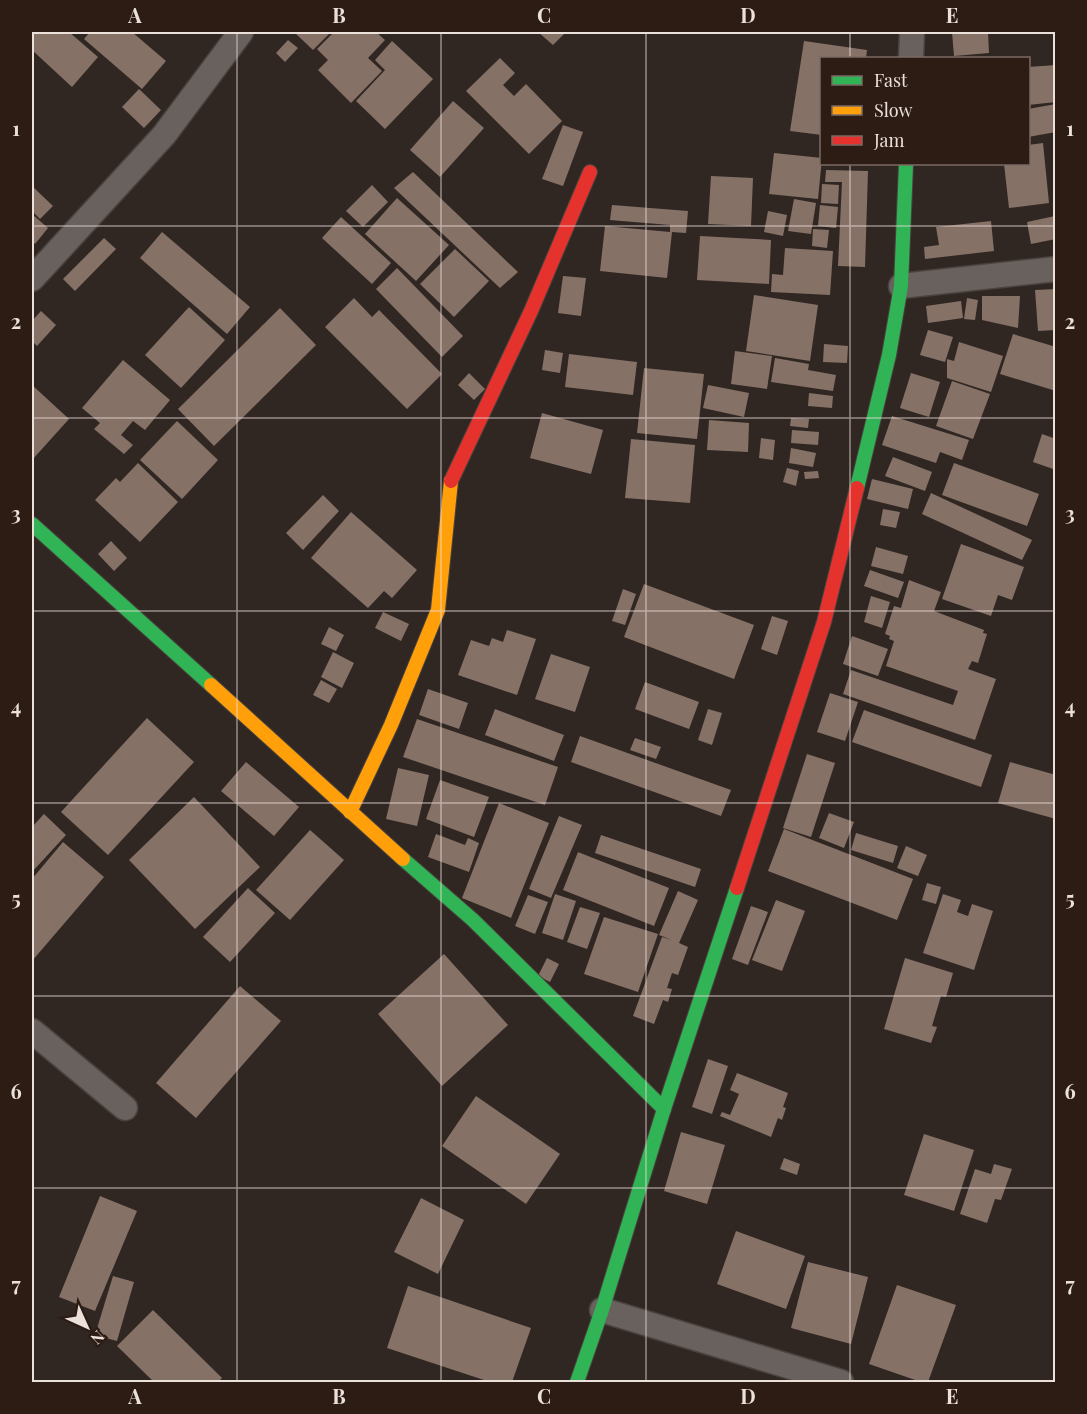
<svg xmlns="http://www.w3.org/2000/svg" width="1087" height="1414" viewBox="0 0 1087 1414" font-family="'Playfair Display',serif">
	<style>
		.building { fill: #867167 }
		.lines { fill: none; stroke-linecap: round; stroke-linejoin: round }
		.street-casing { stroke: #4a423e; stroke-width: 27 }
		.fast-casing { stroke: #4a423e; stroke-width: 16 }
		.slow-casing { stroke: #4a423e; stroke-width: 16 }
		.jam-casing { stroke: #4a423e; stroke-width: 16 }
		.street { stroke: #68615d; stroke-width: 24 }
		.fast { stroke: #30b455; stroke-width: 14 }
		.slow { stroke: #ff9f0a; stroke-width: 14 }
		.jam { stroke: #e5322d; stroke-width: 14 }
		.grid { fill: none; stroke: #ece0db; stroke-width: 1.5; stroke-opacity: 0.55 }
		.neatline { fill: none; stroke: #ece0db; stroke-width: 2 }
		.grid-label { font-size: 20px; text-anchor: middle; font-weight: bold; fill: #ece0db }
	</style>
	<rect width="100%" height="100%" fill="#302723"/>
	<g class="building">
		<path d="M32,32H69L98,57L72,87L32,50Z"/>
		<path d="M90,32H132L166,61L142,89L84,39Z"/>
		<path d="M294,32H331L313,50Z"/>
		<path d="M334,32H345L348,34L350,32H376L385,40L368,58L382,71L351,103L318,70L328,60L317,49Z"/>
		<path d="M538,32H566L553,45Z"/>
		<path d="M952,32H988L989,53L954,56Z"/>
		<path d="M288,40L298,48L285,62L276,53Z"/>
		<path d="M392,41L433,79L385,129L356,101L385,70L375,60Z"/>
		<path d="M804,41L867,50L866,58H822V135L790,131Z"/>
		<path d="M500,58L515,73L503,85L514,96L526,84L562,121L529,154L466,91Z"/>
		<path d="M1056,65V102L1028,105V67Z"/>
		<path d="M139,89L161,110L144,128L122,107Z"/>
		<path d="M453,101L484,128L440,177L410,150Z"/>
		<path d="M1056,104V132L1028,137V109Z"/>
		<path d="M563,125L583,132L563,186L542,179Z"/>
		<path d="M1043,143L1049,203L1009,208L1004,164H1028V145Z"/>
		<path d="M774,153L822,158L818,199L769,194Z"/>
		<path d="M826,170L868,171L865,267L838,266L842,182H825Z"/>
		<path d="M413,172L518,272L500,288L394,188Z"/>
		<path d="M711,176L753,178L751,226L708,224Z"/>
		<path d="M822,184L839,185L838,204L821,203Z"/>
		<path d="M372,185L388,202L363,227L346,211Z"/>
		<path d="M32,186L53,206L40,219L32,211Z"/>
		<path d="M397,198L449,245L416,281L365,234Z"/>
		<path d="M794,199L816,203L811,234L788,231Z"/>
		<path d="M612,205L688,211L686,233L672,232L667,278L600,271L605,226L670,232V225L610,220Z"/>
		<path d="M820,205L838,207L836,228L818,226Z"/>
		<path d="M768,211L787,215L783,236L764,232Z"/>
		<path d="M32,214L48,228L35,244L32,241Z"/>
		<path d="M1055,216L1056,239L1031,244L1027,222Z"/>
		<path d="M341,217L391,263L372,284L322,238Z"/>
		<path d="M991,221L994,251L925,259L924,247L939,245L936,227Z"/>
		<path d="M813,229L829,230L827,248L812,246Z"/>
		<path d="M162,232L250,307L227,334L140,258Z"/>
		<path d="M700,236L771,240L769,284L697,280Z"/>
		<path d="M104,238L116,249L75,291L63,279Z"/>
		<path d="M785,248L833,251L830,295L771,292L772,274L783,275Z"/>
		<path d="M455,249L489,281L454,317L420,284Z"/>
		<path d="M397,268L463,336L442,357L376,289Z"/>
		<path d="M563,276L586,278L581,316L558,313Z"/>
		<path d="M1056,289V330L1038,331L1035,290Z"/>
		<path d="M754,295L818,305L810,361L746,351Z"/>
		<path d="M982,296H1020L1018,328L982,320Z"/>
		<path d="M354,298L372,317L379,310L442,374L407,409L325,327Z"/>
		<path d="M967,298L978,300L975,320L964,319Z"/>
		<path d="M961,301L963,318L928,323L926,306Z"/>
		<path d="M189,307L225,340L181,388L145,355Z"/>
		<path d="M280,308L316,345L214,446L178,409Z"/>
		<path d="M41,311L56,325L37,346L32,341V321Z"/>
		<path d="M928,330L953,337L945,362L920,355Z"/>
		<path d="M1013,334L1056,347V391L1000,374Z"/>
		<path d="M959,342L1003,356L991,392L947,378V359L954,361Z"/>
		<path d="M824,344L848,346L847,363L823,362Z"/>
		<path d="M545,350L563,353L560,373L542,370Z"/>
		<path d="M735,351L772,356L767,389L731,384Z"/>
		<path d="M569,354L637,362L633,395L565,387Z"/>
		<path d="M775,358L809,364L808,370L836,375L833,391L771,382Z"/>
		<path d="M123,360L170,400L145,430L133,421L121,435L133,445L124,454L94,429L100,423L82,408Z"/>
		<path d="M644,368L704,374L697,439L637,433Z"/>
		<path d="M469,373L485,389L474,400L458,385Z"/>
		<path d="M911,373L940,382L929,417L900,408Z"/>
		<path d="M952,381L990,394L973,439L936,426Z"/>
		<path d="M32,385L69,419L32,460Z"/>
		<path d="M708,385L749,393L744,417L703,408Z"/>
		<path d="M809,393L833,396L832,408L808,406Z"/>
		<path d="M542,413L603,430L591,474L530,458Z"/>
		<path d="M892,416L969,440L962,460L940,452L936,463L882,445Z"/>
		<path d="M791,418L809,419L808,428L790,426Z"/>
		<path d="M709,420L749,423L748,452L707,450Z"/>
		<path d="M177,421L218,460L182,499L140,460Z"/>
		<path d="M792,430L819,432L818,445L791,443Z"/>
		<path d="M1042,434L1056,439V470L1033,462Z"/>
		<path d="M761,438L775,440L773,460L759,458Z"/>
		<path d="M631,439L695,445L690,503L625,498Z"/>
		<path d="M791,448L816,453L813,467L789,463Z"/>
		<path d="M893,457L932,472L925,491L885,476Z"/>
		<path d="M138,463L178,502L140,542L95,500L116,478L120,482Z"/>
		<path d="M954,463L1039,494L1027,526L942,495Z"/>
		<path d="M787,468L799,471L796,486L783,482Z"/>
		<path d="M818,471L819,478L805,479L804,472Z"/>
		<path d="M872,479L913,489L908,509L867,499Z"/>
		<path d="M931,493L1032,540L1022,560L922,514Z"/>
		<path d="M323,495L339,511L303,550L286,533Z"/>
		<path d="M883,509L900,512L896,528L880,525Z"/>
		<path d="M351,512L417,570L392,598L384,591L368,608L311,558Z"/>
		<path d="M111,541L127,558L114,571L98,554Z"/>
		<path d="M961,544L1024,567L1012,600L998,595L991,616L942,599Z"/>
		<path d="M876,547L908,556L903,574L871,566Z"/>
		<path d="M870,570L904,582L898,598L864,586Z"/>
		<path d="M909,580L941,592L934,611L984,630L983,633L987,634L978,663L972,661L968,669L996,679L975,740L843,694L851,670L953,705L958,691L886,666L894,641L889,639L890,636L885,634L894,606L901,608Z"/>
		<path d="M644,584L754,625L734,679L624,637Z"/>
		<path d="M623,589L636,594L625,625L612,621Z"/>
		<path d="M871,596L890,602L882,628L864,622Z"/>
		<path d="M383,612L409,624L401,641L375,628Z"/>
		<path d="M772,616L788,621L777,655L761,649Z"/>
		<path d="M329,627L344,635L336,651L321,644Z"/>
		<path d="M507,630L536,639L517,695L458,675L471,640L489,646L492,638L503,642Z"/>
		<path d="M852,636L888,649L878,676L843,664Z"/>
		<path d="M333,652L354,663L342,688L321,677Z"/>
		<path d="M551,654L590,667L575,712L535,699Z"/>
		<path d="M321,680L337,689L329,703L313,695Z"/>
		<path d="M645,682L699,702L689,729L635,709Z"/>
		<path d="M428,689L468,703L459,729L419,715Z"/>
		<path d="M830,693L858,702L845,741L817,732Z"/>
		<path d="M495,709L564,735L554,761L485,735Z"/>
		<path d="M708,709L722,713L712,745L698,740Z"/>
		<path d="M864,710L992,755L981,787L852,742Z"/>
		<path d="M147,718L194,762L108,855L61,812Z"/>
		<path d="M417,719L558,767L545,805L403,757Z"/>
		<path d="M580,736L731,790L721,816L571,762Z"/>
		<path d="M635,738L661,747L656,759L630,750Z"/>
		<path d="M807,754L835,763L811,837L783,828Z"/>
		<path d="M246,762L299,807L274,836L221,791Z"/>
		<path d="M1010,762L1056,775V819L998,803Z"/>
		<path d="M398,768L429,775L417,826L386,819Z"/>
		<path d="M440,780L489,797L474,837L426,819Z"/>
		<path d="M194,797L260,867L195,929L129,860Z"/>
		<path d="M499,803L549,823L511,918L462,898Z"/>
		<path d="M829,813L854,822L844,848L819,838Z"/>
		<path d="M44,814L66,835L32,872V827Z"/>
		<path d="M559,816L582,825L551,898L529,889Z"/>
		<path d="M784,829L913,879L897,920L768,871Z"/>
		<path d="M310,830L344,860L290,920L256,890Z"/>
		<path d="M856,833L898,846L893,863L851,850Z"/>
		<path d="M436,834L465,845L468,838L479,843L469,872L428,857Z"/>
		<path d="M601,835L701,869L695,887L595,853Z"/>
		<path d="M63,842L104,877L32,961V879Z"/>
		<path d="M906,846L927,855L918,876L897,868Z"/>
		<path d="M578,852L669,888L654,926L563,890Z"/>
		<path d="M927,883L941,887L936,904L922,900Z"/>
		<path d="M248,888L275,913L230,962L203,937Z"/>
		<path d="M678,891L698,900L679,943L688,947L678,975L672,973L667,988L672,989L668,1002L663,1000L654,1024L633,1016L662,937L672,940L659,935Z"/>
		<path d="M555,894L576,901L563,940L542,933Z"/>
		<path d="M943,894L961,900L957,912L968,916L972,904L993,911L974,970L923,953Z"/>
		<path d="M528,895L548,902L535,934L515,926Z"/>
		<path d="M776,900L805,911L782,971L752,960Z"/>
		<path d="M751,906L768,912L748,965L732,959Z"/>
		<path d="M580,907L600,913L587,949L567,942Z"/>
		<path d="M604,917L658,934L638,992L584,974Z"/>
		<path d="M444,954L508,1025L442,1086L378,1014Z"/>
		<path d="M547,958L559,964L550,982L538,976Z"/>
		<path d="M905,958L953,973L946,997L941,996L932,1026L937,1027L931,1043L884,1029Z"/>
		<path d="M240,986L281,1021L196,1118L156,1083Z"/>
		<path d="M708,1059L728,1066L712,1114L692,1107Z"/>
		<path d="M737,1073L788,1093L783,1107L786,1108L782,1120L778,1118L771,1137L720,1116L722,1112L730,1115L739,1094L730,1090Z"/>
		<path d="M476,1096L560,1154L526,1204L442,1146Z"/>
		<path d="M681,1132L725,1145L707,1204L664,1191Z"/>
		<path d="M924,1134L974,1150L954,1211L904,1195Z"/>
		<path d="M784,1158L800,1164L797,1175L780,1169Z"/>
		<path d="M994,1164L1012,1169L1001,1200L995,1199L987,1223L960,1214L975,1169L991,1174Z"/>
		<path d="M100,1196L137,1211L95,1311L59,1297Z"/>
		<path d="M421,1198L464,1220L438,1274L394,1252Z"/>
		<path d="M736,1231L805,1256L786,1309L717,1284Z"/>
		<path d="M808,1262L868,1277L851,1344L791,1328Z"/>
		<path d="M113,1276L134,1282L117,1341L95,1335Z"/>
		<path d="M897,1285L956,1305L928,1382H921L869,1364Z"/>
		<path d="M408,1286L531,1328L512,1382H490L387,1348Z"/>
		<path d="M153,1310L222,1378L218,1382H154L117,1346Z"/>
	</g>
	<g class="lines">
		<defs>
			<g id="street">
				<path d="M911,58L912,32"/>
				<path d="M32,279L164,135L241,32"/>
				<path d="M901,286L1056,269"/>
				<path d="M32,1031L125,1108"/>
				<path d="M602,1310L841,1382"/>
			</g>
			<g id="fast">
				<path d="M857,488L889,355L901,286L906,164"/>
				<path d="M32,524L211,685"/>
				<path d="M403,859L473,920L664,1109"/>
				<path d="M577,1382L602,1310L664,1109L737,888"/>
			</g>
			<g id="slow">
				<path d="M211,685L403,859"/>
				<path d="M350,812L391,725L438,610L451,481"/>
			</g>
			<g id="jam">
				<path d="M451,481L531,311L590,172"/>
				<path d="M737,888L824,622L857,488"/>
			</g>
		</defs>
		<use href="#street" class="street-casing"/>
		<use href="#fast" class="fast-casing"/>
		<use href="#slow" class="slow-casing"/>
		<use href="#jam" class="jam-casing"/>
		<use href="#street" class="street"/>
		<use href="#fast" class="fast"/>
		<use href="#slow" class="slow"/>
		<use href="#jam" class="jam"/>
	</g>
	<path class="grid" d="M237,32V1382M441,32V1382M646,32V1382M850,32V58M850,164V1382M32,226H1056M32,418H1056M32,611H1056M32,803H1056M32,996H1056M32,1188H1056"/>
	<rect width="1087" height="1414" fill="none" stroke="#2c1c14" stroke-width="66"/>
	<rect x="820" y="57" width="210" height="108" fill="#2c1c14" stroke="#796a64" stroke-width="1.5"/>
	<rect x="832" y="76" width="30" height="9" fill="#30b455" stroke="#796a64" stroke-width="1.5"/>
	<text x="874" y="87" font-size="18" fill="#ece0db">Fast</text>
	<rect x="832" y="106" width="30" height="9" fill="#ff9f0a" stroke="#796a64" stroke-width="1.5"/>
	<text x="874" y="117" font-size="18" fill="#ece0db">Slow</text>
	<rect x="832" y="136" width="30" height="9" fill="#e5322d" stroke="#796a64" stroke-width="1.5"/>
	<text x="874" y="147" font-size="18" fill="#ece0db">Jam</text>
	<g transform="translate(87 1327) rotate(135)" stroke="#2c1c14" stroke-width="4.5" paint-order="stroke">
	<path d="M0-4.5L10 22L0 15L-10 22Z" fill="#ece0db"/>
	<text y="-9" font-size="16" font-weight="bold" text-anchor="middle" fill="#ece0db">N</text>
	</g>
	<rect x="33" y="33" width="1021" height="1348" class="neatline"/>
	<g class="grid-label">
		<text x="135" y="23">A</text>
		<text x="339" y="23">B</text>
		<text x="544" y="23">C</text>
		<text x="748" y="23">D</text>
		<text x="952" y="23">E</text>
		<text x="16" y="136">1</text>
		<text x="1070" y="136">1</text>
		<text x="16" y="329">2</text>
		<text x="1070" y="329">2</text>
		<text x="16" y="521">3</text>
		<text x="1070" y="521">3</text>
		<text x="16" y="714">4</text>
		<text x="1070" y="714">4</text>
		<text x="16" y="906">5</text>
		<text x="1070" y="906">5</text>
		<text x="16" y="1099">6</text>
		<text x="1070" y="1099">6</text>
		<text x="16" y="1292">7</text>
		<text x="1070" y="1292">7</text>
		<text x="135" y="1404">A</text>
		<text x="339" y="1404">B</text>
		<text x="544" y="1404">C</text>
		<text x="748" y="1404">D</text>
		<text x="952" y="1404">E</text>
	</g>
</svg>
